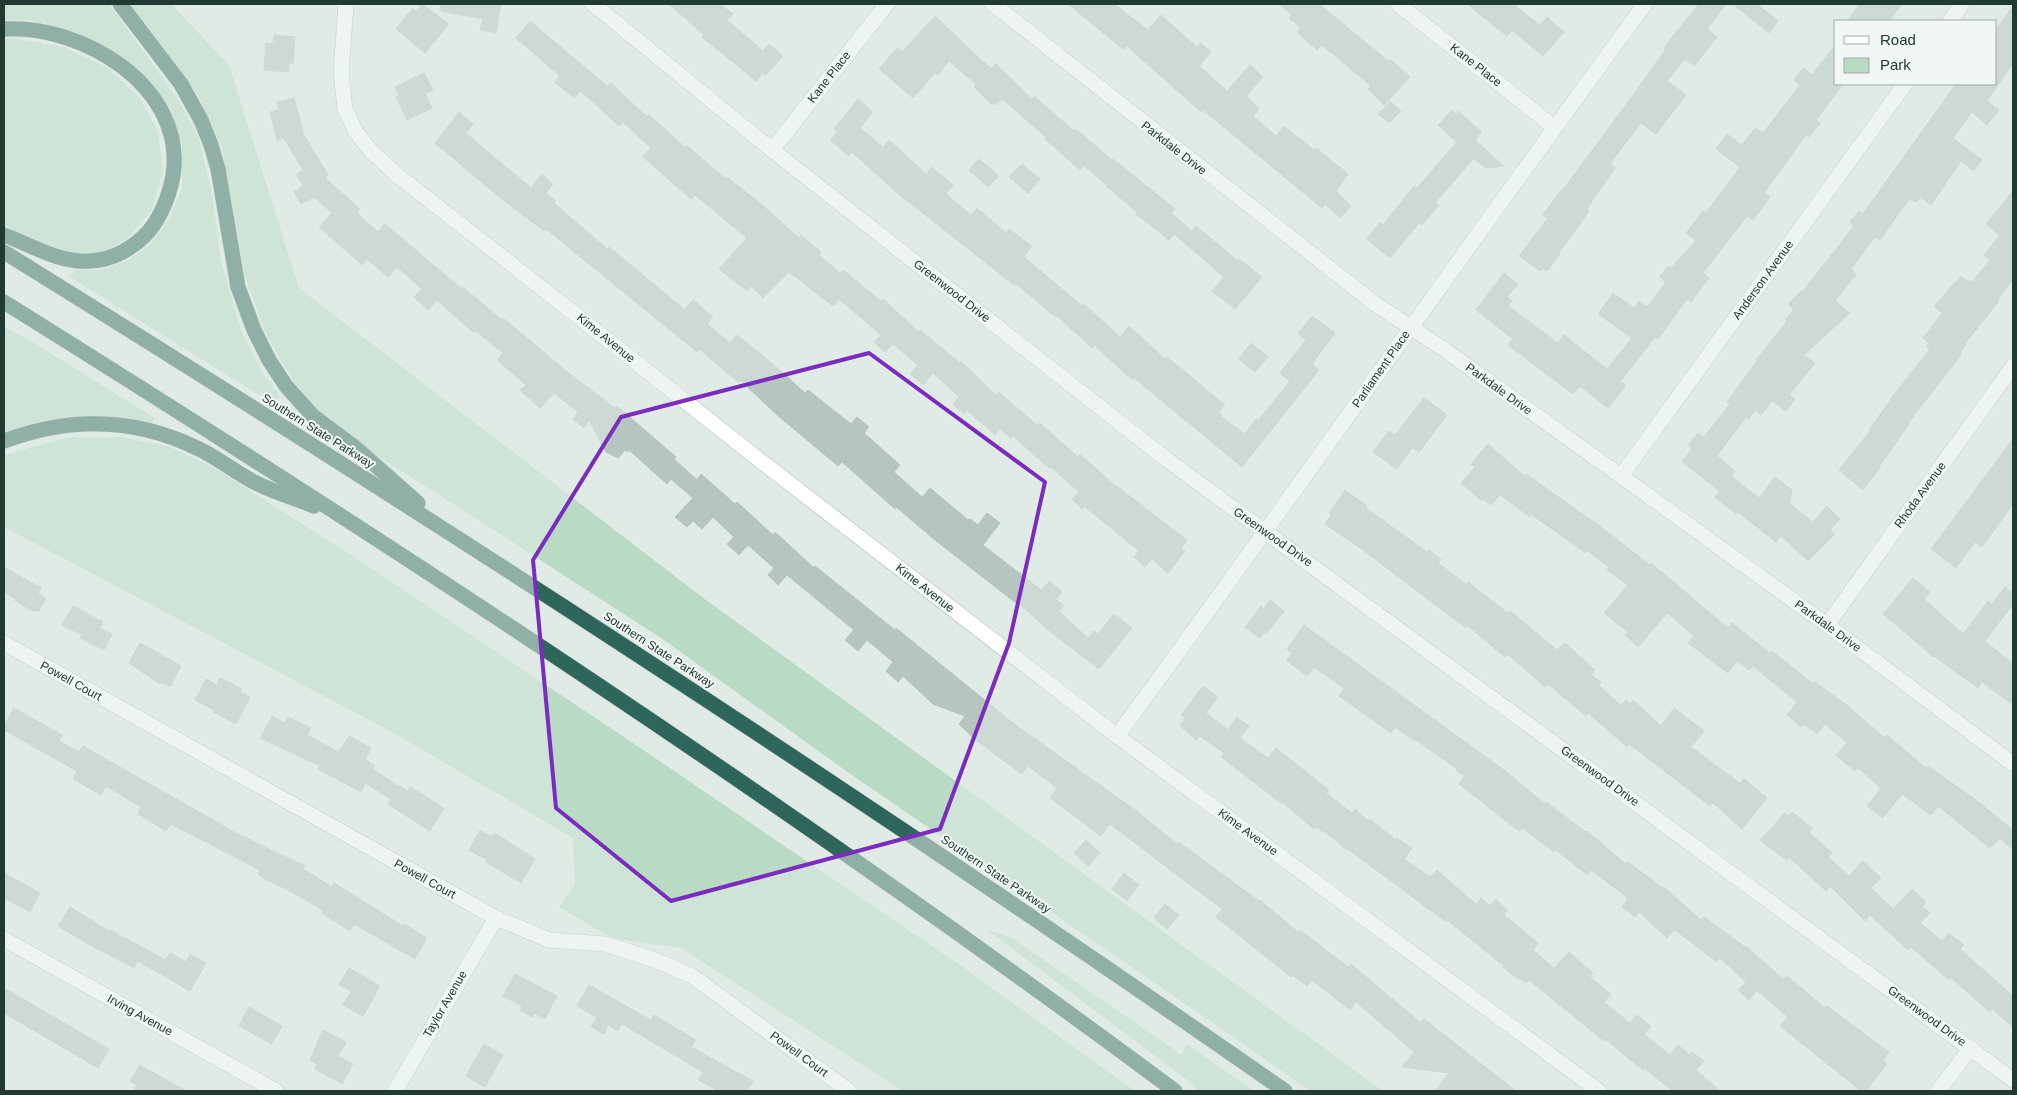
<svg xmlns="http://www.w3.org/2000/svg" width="2017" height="1095" viewBox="0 0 2017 1095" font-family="Helvetica,sans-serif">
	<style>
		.green { fill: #b9dbc3 }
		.building { fill: #b6c5bf; stroke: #b3c4bd }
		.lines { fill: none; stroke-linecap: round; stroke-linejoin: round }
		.minor-casing { stroke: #a3b2ad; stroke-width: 16 }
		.motorway-casing { stroke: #c1c8c6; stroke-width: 16 }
		.minor { stroke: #fff; stroke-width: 15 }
		.motorway { stroke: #2e665b; stroke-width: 15 }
		.marked { fill: none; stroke: #7b2cbf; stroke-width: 4; stroke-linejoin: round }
		.labels { text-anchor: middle; stroke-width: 4; stroke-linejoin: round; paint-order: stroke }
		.street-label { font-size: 12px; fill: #213a34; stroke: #f0f7f4 }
	</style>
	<rect width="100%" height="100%" fill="#e0ebe6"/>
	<g class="green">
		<path d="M4,4H109L179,101L199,138L213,199L220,258L241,330L263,374L280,396L275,402L257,394L70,277L74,270H101L127,261L150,245L170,217L182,188V145L172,111L145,77L110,50L68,30L31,20H4Z"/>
		<path d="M129,4H171L229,65L299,288L706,600L1383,1091H1310L1219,1027L849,773L664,640L438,494L337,431L299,390L266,334L245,276L222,147L198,95Z"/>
		<path d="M12,38L64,47L109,69L140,98L158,132L163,170L152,210L128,238L102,253L70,257L40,247L4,224V39Z"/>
		<path d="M4,327L24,337L155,418L149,425L4,434Z"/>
		<path d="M121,437L170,447L214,468L348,553L630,741L954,961L1135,1091H903L681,948L612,938L559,907L575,884L573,838L392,732L6,528L4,530V455L66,438Z"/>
		<path d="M986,929L1012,938L1182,1055L1187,1044L1254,1091H1197L1191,1083Z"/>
	</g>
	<g class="building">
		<path d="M422,4L449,24L425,53L396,29L413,8L416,11Z"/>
		<path d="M441,4H501L496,33L480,30L483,19L441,11Z"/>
		<path d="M669,4H720L733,14L727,20L763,51L769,44L783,56L766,75L763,73L756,81L702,37L704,35Z"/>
		<path d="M1068,4H1114L1148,30L1161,15L1197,47L1200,43L1211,52L1199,66L1227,91L1250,65L1263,77L1246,96L1259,109L1253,116L1276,136L1284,126L1314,150L1316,148L1348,174L1336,191L1351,206L1340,218L1325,204L1322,208L1203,110L1201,112L1127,46L1123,49Z"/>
		<path d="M1279,4H1319L1388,61L1390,59L1410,77L1384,105L1368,89L1371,86L1322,45L1317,50L1297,32L1301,28L1289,18L1292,15Z"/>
		<path d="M1467,4H1513L1540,25L1547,17L1564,32L1543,56L1512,30L1507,36Z"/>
		<path d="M1699,4H1726L1707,29L1717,37L1694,66L1685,59L1667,81L1686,95L1656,134L1641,123L1612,161L1613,162L1611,165L1615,168L1596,195L1587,209L1589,211L1559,253L1560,254L1547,271L1543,268L1540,271L1519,256L1548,218L1543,215L1561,190L1562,191L1636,91L1665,50L1664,49L1669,41Z"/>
		<path d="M1733,4H1757L1778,21L1769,33Z"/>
		<path d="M1860,4H1902L1889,21H1847Z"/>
		<path d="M2013,6V63L1987,101L1999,110L1987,125L1972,112L1953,138L1982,160L1973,171L1961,161L1931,205L1920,197L1917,202L1909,199L1880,240L1875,237L1851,269L1856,274L1835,301L1850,313L1804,355L1815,363L1789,395L1795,399L1786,411L1772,401L1761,415L1755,410L1749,419L1746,417L1717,456L1735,471L1731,476L1759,498L1775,477L1792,490L1790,504L1813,522L1827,506L1840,519L1830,530L1835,534L1808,561L1781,536L1776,542L1738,512L1736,514L1715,497L1720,491L1682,462L1692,449L1688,446L1698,433L1704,437L1730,404L1727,402L1757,361L1756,360L1787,321L1785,319L1794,310L1788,304L1801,291L1802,292L1840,244L1854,226L1850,222L1859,211L1863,214L1956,84H1996V30Z"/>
		<path d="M935,16L991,69L996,64L1032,99L1034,96L1074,131L1076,129L1112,160L1113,159L1175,209L1171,213L1192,231L1196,226L1238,261L1239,259L1262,277L1235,309L1212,291L1224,277L1174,234L1169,240L1136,214L1137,212L1106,186L1107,185L1084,166L1080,170L1045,139L1046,137L1002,99L996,105L994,103L992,105L974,87L976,84L949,61L938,75L935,73L913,98L879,69L897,48L902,52Z"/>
		<path d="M530,21L607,86L611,83L647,117L649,115L686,148L687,146L726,179L728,178L761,204L799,238L801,235L821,252L819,255L840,273L843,270L881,301L883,299L919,332L920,330L960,363L961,361L996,395L999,392L1038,426L1040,423L1078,457L1080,454L1118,488V487L1187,540L1181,548L1185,551L1168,573L1152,559L1145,567L1134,557L1139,551L1084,506L1082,509L1072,499L1079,492L1051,467L1049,468L1013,436L1011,438L1000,429L995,435L967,410L964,414L953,404L959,397L933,373L923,385L910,374L918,365L893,344L885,352L874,342L881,335L839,299L833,306L789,272L763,298L751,286L747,291L719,269L747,238L695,195L691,199L643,157L651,148L623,122L619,126L583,93L580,91L574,98L555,82L560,76L516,38Z"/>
		<path d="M274,35L295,37L293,63H289L288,72L264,70L266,43L273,44Z"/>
		<path d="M1836,44V84H1843L1816,120L1820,123L1809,137L1806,135L1764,193L1770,197L1753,220L1747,216L1703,273L1709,278L1691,302L1687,299L1658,339L1655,337L1620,382L1626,385L1608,408L1580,386L1573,394L1508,345L1513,339L1476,310L1504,273L1518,284L1507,297L1512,301L1508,306L1558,343L1564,335L1607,369L1632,338L1598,314L1613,293L1634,308L1639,301L1647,307L1666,282L1660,277L1668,266L1671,268L1696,241L1686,233L1703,211L1706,213L1740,167L1716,149L1727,134L1742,145L1755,128L1763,133L1800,85L1794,80L1803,68L1812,75Z"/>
		<path d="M424,73L433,90L425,94L432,108L407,120L396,97L399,96L395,87Z"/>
		<path d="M294,98L304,135L328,175L325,178L360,209L357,213L378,232L385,224L462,289L463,287L502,320L503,318L570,374L615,408L617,406L676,457L674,459L697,480L701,474L735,504L737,502L773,535L775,532L814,568L815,566L895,630L896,628L1013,723L1138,812L1177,844L1179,842L1259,901L1260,900L1298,932L1300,930L1348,967L1351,964L1421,1023L1424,1019L1516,1091H1435L1449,1073L1402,1067L1414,1052L1356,1002L1350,1010L1312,980L1307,986L1292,975L1291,977L1216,917L1222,909L1110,824L1101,836L1050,798L1057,788L1028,766L1022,774L973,738L959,724L965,716L933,704L903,676L898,682L886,671L893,662L867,640L858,651L845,640L854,630L787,575L778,585L768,575L774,568L748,545L739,555L727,544L734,537L713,517L702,529L693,521L687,527L675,517L693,498L671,479L667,484L629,450L628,452L625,450L618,458L606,452L589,420L584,428L573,419L578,412L554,393L540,408L520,390L526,385L497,360L503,353L476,331L474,333L437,300L428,310L414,297L422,289L397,267L388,277L367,259L362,265L319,227L332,213L314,197L301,204L294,192L303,186L296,174L303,170L284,138L277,140L270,112L279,110L277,102Z"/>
		<path d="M858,99L873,112L860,128L883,147L889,140L926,174L931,167L953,185L946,194L971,215L977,208L1006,233L1009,229L1032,246L1024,257L1082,306L1084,304L1120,337L1129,326L1165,359L1167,357L1225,405L1219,412L1221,414L1220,416L1245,434L1256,419L1258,421L1290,381L1280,373L1306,340L1298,334L1312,316L1335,333L1312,364L1319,370L1242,467L1134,378L1132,380L1094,345L1092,348L1056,315L1054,316L1015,283L1014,285L896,192L852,152L849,156L830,140L837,132L834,129Z"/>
		<path d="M1390,101L1401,111L1389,123L1378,114Z"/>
		<path d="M1452,110L1456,114L1458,111L1482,132L1475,140L1504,166L1485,168L1474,158L1435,203L1439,205L1422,225L1419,223L1390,258L1367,239L1380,222L1383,225L1414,186L1417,188L1457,142L1438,125Z"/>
		<path d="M459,112L473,124L466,133L481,146L531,188L542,174L553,184L546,193L556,201L554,203L607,249L609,247L685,310L693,300L713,317L707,324L730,343L737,335L773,364L805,393L808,390L851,424L857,417L869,427L864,433L900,465L894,472L922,497L930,488L968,520L970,519L978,525L987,513L1000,523L983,545L1041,590L1050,581L1062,592L1056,599L1064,606L1059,611L1088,638L1094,631L1098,634L1114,614L1132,628L1099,669L1053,634L1017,602L1016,603L935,540L896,507L895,509L842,462L838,466L776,414L740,380L738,382L699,349L697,352L546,229L544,231L503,200L435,143Z"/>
		<path d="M979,159L999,176L988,187L969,170Z"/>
		<path d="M1022,164L1040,179L1028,193L1009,177Z"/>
		<path d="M2013,191V279L1997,301L1998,302L1968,340L1960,354L1961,355L1908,423L1909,424L1879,467L1880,468L1863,490L1839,470L1870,431L1869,430L1896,392L1930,349L1926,346L1929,343L1923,338L1942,313L1934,306L1961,276L1968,282L1970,280L1972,282L1990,260L1984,255L2000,235L1986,224Z"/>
		<path d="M1251,343L1268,357L1255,372L1239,359Z"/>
		<path d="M1424,398L1447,415L1419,452L1413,447L1397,469L1373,452L1389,431L1395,435Z"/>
		<path d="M2013,439V504L1982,547L1975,542L1956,568L1931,549Z"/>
		<path d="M1488,444L1524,476L1526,474L1601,527L1650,565L1651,563L1728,628L1732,623L1770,653L1772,651L1812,683L1814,681L1848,706L1885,738L1887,735L1926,768L1928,766L1976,800L2013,830V850L2000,838L1990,848L1938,806L1931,815L1902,794L1883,818L1867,806L1881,788L1858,768L1855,771L1836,755L1847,743L1825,724L1817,734L1803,724L1801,727L1787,715L1797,702L1753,666L1749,670L1737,661L1728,673L1688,643L1694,636L1667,613L1638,647L1625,635L1628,632L1604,613L1628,585L1607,570L1609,567L1588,551L1586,553L1532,515L1530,517L1500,495L1491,505L1484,499L1482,501L1461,483L1475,467L1471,464Z"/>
		<path d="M1345,490L1367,506L1366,508L1427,552L1429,550L1441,559L1438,563L1467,585L1468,582L1508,613L1510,611L1557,650L1565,643L1595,670L1591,675L1601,682L1599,685L1621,706L1626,700L1630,704L1633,700L1661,726L1674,708L1704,731L1691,747L1740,783L1744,779L1767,798L1742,829L1713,803L1710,806L1629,744L1627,747L1588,713L1586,716L1548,684L1545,687L1507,654L1505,657L1468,626L1466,628L1363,550L1325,524L1331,515L1329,513Z"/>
		<path d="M4,567L41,588L38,594L46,598L39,611H33L15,601L16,599L4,592Z"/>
		<path d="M1913,578L1930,592L1924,599L1963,634L1988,601L1992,604L2005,587L2013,593V604L1985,641L2013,664V705L1982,682L1978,688L1934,656L1933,657L1913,639L1883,614Z"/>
		<path d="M1270,600L1284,611L1266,634L1264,633L1260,638L1245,627L1261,606L1264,609Z"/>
		<path d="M73,606L103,622L100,628L112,634L104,650L80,638L82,635L62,625Z"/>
		<path d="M1304,625L1508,773L1545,804L1546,802L1586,832L1587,831L1626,864L1628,862L1663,888L1664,887L1701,920L1704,917L1745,947L1746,946L1784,980L1787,976L1825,1008L1827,1006L1889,1052L1883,1061L1887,1064L1866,1091H1861L1780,1026L1788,1017L1757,991L1749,1000L1738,990L1746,982L1720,958L1717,962L1675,930L1667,938L1639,912L1635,917L1622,907L1628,898L1591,870L1587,875L1556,850L1554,852L1522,828L1519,831L1459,784L1464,776L1456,770L1457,769L1416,740L1415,741L1395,727L1391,733L1339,696L1344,688L1314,667L1307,676L1286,660L1292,653L1287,649Z"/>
		<path d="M140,643L181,666L170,687L161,682L160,684L129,663Z"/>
		<path d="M220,678L242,689L240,692L250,697L236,724L213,712L214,710L195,700L206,679L217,685Z"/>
		<path d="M1203,686L1218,697L1206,713L1228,730L1237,717L1249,726L1240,738L1268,758L1276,748L1329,790L1326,793L1352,813L1355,809L1368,821L1370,819L1396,840L1397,838L1412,848L1404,859L1430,877L1437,870L1476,904L1481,898L1490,906L1496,899L1507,910L1504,915L1538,943L1533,950L1554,968L1569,952L1593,973L1590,977L1611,994L1604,1002L1630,1023L1637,1015L1651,1026L1644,1034L1670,1055L1678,1045L1690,1055L1692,1052L1704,1061L1696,1070L1720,1091H1673L1644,1068L1643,1070L1605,1039L1604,1041L1529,980L1526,983L1519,978L1518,979L1503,967L1504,966L1447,920L1446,922L1348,849L1347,850L1324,831L1323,832L1316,827L1314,829L1282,802L1281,803L1221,757L1224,753L1200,736L1197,740L1180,726L1185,718L1181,715Z"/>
		<path d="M14,708L62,735L59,741L79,752L83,746L238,834L305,866L303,869L332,887L334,883L403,926L404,924L427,938L415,959L354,924L350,931L322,913L323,910L292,892L263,878L258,874L260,870L208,843L170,824L166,831L138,814L141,807L106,786L101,795L73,779L77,771L4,730V726Z"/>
		<path d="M272,716L284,723L288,717L311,728L307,735L339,752L349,736L371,748L365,760L375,766L373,769L398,786L399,785L408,791L410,787L444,808L430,831L388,804L391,799L365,783L361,792L318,769L320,766L260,738Z"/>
		<path d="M1792,812L1812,828L1809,832L1832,853L1828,857L1849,876L1863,861L1881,878L1871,888L1893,909L1912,889L1926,902L1922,906L1930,913L1920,923L1942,941L1949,933L1964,945L1960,949L2013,996V1027L1992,1009L1990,1012L1951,978L1949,980L1911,947L1908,950L1870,915L1865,921L1830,886L1826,891L1789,857L1786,860L1760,840L1785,813L1788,816Z"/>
		<path d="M480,830L490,836L491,835L494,836L495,833L535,859L521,883L486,862L487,860L469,850Z"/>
		<path d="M1086,840L1100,853L1088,866L1074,853Z"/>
		<path d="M4,873L40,893L30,912L4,898Z"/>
		<path d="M1124,873L1139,885L1127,901L1112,889Z"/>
		<path d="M1165,904L1179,915L1167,929L1154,918Z"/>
		<path d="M70,907L109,931L110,930L166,960L170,953L186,962L190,954L206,963L190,991L138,961L134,968L90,945L58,926Z"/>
		<path d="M349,968L380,986L363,1016L343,1005L351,991L339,985Z"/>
		<path d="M515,974L557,996L545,1019L534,1013L532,1017L520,1010L522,1006L503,996Z"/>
		<path d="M589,985L651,1020L654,1015L696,1040L691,1047L753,1081L747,1091H719L698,1080L703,1072L622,1024L618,1031L608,1025L604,1034L591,1027L597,1017L577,1006Z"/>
		<path d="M4,988L109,1049L98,1068L4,1013Z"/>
		<path d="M249,1007L282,1026L272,1044L239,1026Z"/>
		<path d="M323,1030L346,1042L338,1056L353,1064L342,1084L315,1069L317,1064L310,1060Z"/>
		<path d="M484,1044L503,1055L485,1087L466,1076Z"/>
		<path d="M140,1065L186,1091H134L137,1085L130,1081Z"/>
	</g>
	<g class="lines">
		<defs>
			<g id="minor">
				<path d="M346,4L341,73L345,109L356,132L370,150L397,175L566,307L762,462L1117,736L1599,1091"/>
				<path d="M593,4L772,150L1166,459L2013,1080"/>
				<path d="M993,4L1374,303L1445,350L1621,476L1827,625L2013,764"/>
				<path d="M1398,4L1554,127"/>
				<path d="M1950,21L1962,4"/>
				<path d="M772,150L887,4"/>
				<path d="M1621,476L1905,84"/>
				<path d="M1827,625L2013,366"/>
				<path d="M4,643L496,918L549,940L605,944L655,960L692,976L849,1091"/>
				<path d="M1117,736C1295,493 1467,246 1645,4"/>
				<path d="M4,939L276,1091"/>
				<path d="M395,1091L496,918"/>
				<path d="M1938,1091L1971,1048"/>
			</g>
			<g id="motorway">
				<path d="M120,4L181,84L201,120L211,145L218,169L238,287L254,330L269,360L286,386L313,416L357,449L418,503"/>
				<path d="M4,29C82,24 187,87 173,176C169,196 162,215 149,231C134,248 113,260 90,261C58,263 32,245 4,235"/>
				<path d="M4,252C438,521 866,799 1285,1091"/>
				<path d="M4,302C403,551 797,810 1175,1091"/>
				<path d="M4,441C71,416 135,417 199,449C218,458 235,472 254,482C273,492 295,498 314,506"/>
			</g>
		</defs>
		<use href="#minor" class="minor-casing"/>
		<use href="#motorway" class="motorway-casing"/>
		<use href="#minor" class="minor"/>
		<use href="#motorway" class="motorway"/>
	</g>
	<path d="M0 0H2017V1095H0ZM869,353L1045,482L1009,643L940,829L671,901L556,808L533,560L621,417Z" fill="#e0ebe6" fill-opacity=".55" fill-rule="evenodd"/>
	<path class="marked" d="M869,353L1045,482L1009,643L940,829L671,901L556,808L533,560L621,417Z"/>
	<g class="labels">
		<g class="street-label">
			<text transform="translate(1476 65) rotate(38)" y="4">Kane Place</text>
			<text transform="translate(829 77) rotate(-52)" y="4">Kane Place</text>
			<text transform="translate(1174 148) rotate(38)" y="4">Parkdale Drive</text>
			<text transform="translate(1763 280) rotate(-54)" y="4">Anderson Avenue</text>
			<text transform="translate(952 291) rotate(38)" y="4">Greenwood Drive</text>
			<text transform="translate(606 338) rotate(39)" y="4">Kime Avenue</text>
			<text transform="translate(1381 369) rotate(-55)" y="4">Parliament Place</text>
			<text transform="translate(1499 389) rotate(36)" y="4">Parkdale Drive</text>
			<text transform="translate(318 431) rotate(32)" y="4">Southern State Parkway</text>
			<text transform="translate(1920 495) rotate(-54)" y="4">Rhoda Avenue</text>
			<text transform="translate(1273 537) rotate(35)" y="4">Greenwood Drive</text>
			<text transform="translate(925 588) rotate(38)" y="4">Kime Avenue</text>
			<text transform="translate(1828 626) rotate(36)" y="4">Parkdale Drive</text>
			<text transform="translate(659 650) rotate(33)" y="4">Southern State Parkway</text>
			<text transform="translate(71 681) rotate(29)" y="4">Powell Court</text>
			<text transform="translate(1600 776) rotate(36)" y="4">Greenwood Drive</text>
			<text transform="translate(1248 832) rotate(36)" y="4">Kime Avenue</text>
			<text transform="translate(996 874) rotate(34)" y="4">Southern State Parkway</text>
			<text transform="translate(425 879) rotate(29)" y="4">Powell Court</text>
			<text transform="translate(445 1004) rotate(-60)" y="4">Taylor Avenue</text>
			<text transform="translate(140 1015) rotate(29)" y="4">Irving Avenue</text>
			<text transform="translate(1927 1016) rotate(36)" y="4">Greenwood Drive</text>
			<text transform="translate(799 1054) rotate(36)" y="4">Powell Court</text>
		</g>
	</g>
	<rect width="2017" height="1095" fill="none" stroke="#213a34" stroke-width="10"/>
	<rect x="1834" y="20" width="162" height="65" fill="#f0f7f4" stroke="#9daba7"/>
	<rect x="1844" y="36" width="25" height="8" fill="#ffffff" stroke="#9daba7"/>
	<text x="1880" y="45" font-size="15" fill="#213a34">Road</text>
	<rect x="1844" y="58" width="25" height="15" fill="#b9dbc3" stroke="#9daba7"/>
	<text x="1880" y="70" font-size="15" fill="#213a34">Park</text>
</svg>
